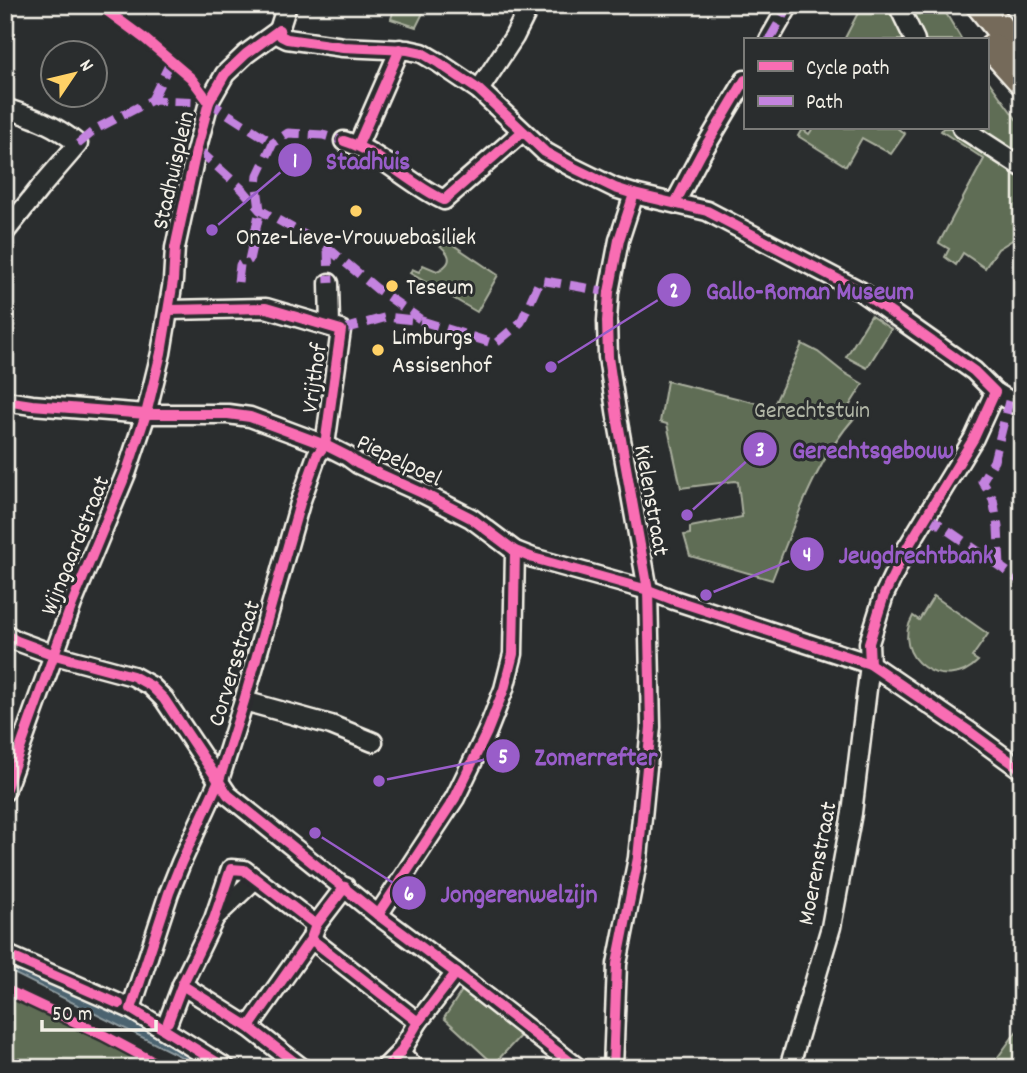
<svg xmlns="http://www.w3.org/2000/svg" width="1027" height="1073" viewBox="0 0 1027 1073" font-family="Dekko,sans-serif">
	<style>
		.green { fill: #5f6d55; stroke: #aaaf9e; stroke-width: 2 }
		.water { fill: #4c6370; stroke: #8f9ca0; stroke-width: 2 }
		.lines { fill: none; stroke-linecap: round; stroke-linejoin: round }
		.street-casing { stroke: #f4f1e8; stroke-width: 23 }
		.primary-casing { stroke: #f4f1e8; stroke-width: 33 }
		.street { stroke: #2a2d2e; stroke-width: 18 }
		.primary { stroke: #746a5a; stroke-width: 28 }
		.quiet { stroke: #c483df; stroke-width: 9; stroke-dasharray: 18 9; stroke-linecap: butt }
		.cycleway-casing { stroke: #2a2d2e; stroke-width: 15 }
		.cycleway { stroke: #f96db3; stroke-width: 10 }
		.poi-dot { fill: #ffd166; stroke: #2a2d2e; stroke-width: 2.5 }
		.labels { text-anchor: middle; stroke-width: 6; stroke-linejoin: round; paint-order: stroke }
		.street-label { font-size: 24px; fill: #f4f1e8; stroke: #2a2d2e }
		.poi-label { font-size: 24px; fill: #f4f1e8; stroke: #2a2d2e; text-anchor: start }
		.park-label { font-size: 24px; fill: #b1b6a6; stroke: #2a2d2e }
		.leader { fill: none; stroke: #995dc9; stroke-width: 2.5 }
		.callout-dot { fill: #995dc9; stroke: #2a2d2e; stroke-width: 2.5 }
		.mark-label { font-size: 21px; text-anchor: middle; font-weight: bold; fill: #fff }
		.callout-label { font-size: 26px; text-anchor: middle; font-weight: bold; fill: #995dc9; stroke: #2a2d2e; stroke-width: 6; stroke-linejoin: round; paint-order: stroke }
	</style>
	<rect width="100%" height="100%" fill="#2a2d2e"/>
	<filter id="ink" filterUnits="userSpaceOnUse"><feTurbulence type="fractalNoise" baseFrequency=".0143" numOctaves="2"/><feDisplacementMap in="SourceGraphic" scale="14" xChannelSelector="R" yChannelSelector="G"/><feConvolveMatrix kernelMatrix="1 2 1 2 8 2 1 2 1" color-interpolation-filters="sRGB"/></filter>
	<g filter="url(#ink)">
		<g class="green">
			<path d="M395,5H427L416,27L391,19Z"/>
			<path d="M862,5H888L905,40H844Z"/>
			<path d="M907,5H941L962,40H923Z"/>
			<path d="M987,79L1022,127V161L972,128H987Z"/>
			<path d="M813,128H897L905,134L891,154L862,138L846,166L798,136L802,129L809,134Z"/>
			<path d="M943,128H958L1022,171V234L998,249L985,268L963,253L956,265L945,257L949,249L939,243L984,159L941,131Z"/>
			<path d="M434,232L498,275L477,312L410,273L412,269L419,272L423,265L437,271C461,260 443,247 430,238Z"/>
			<path d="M871,316L891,329L867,368L846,357Z"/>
			<path d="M802,344L818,352L843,372L863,384L848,408L856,416C815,461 795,523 772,580L690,556L684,535L690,534V527L742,517L738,482L735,481L681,488L667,424L660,422L667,381L773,407Z"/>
			<path d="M934,596L988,634L972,657L978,661C944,696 889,657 913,616L919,620Z"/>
			<path d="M5,983L88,1022L174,1068H5Z"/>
			<path d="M463,989L521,1035L494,1064L444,1018Z"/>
			<path d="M1022,1024V1056L1013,1068H990Z"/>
		</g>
		<path class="water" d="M5,958L181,1046L216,1068H198L178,1055L5,969Z"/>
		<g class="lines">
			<defs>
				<g id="street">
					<path d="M898,5L915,40"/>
					<path d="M279,30L281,36L287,39L343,47L408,50L422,53L439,63L479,90L545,152L572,167L615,188L634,194L707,211L860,291L974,371L995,392L1022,408"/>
					<path d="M279,30L287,5"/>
					<path d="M769,40L789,5"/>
					<path d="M479,90L514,37L530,5"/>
					<path d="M5,108C35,118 54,124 78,144L40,188L5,232"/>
					<path d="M962,128L1022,167"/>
					<path d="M344,141C380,152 409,184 444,200L522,132"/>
					<path d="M358,145L400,49"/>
					<path d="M675,203L701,154L745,80"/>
					<path d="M329,283L330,326"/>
					<path d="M169,310L266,308L341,330L325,445"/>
					<path d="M5,401L32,405L146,414H228L250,417L325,445L347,456L358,464L422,493L471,518L515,551L533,558L648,590L674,600L870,664L970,732L1022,770"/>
					<path d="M5,634L17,641L55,655L133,676L151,686L164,699L228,795L378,915L456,973L578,1068"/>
					<path d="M244,701L331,725L373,742"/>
					<path d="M5,791L72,604L127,471L146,414L161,353L173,281L175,248L196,151L209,102L225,74L246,54L279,30"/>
					<path d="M378,915L455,798L487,732L504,689L513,654L515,551"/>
					<path d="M216,916L255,879"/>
					<path d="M311,939L418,1022"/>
					<path d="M5,954L131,1009L226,1068"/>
					<path d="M182,985L249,1027L302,1068"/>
					<path d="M131,1009L169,893L181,863L219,780L244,701L300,503L317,455L325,445"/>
					<path d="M168,1022L182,985L214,919L231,869L244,870L316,925"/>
					<path d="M249,1027L311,939L316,925L345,887"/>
					<path d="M400,1053L415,1068"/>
					<path d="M385,1068L400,1053L418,1022L456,973"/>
					<path d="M613,1068L617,964L638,858L651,727L648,590L617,417L608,357L607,321L609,292L619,240L634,194"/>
					<path d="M789,1068L831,927L852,813L870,664L869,643L884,595L904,553L974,438L995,392"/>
				</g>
				<g id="primary">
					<path d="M981,5L1022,56"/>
					<path d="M993,48L1022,80"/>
				</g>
			</defs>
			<use href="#street" class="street-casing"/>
			<use href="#primary" class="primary-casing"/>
			<use href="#street" class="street"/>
			<use href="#primary" class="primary"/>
			<g class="quiet">
				<path d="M769,40L789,5"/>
				<path d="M206,99L209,102L273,143"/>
				<path d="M152,100L171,61"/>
				<path d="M78,144L96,129L152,100L209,102"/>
				<path d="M196,151L202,153L243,190L260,210L328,248L377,289L420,319"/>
				<path d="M328,248L329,283"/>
				<path d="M238,282L240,265L249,260L260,210L257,187L258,175L273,143L288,133L323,135L344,141"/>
				<path d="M341,330L387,317L422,321L495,344L521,322L540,280L609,292"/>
				<path d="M926,515L1022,582"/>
				<path d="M1000,567L998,527L993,499L982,481L994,461L1009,401"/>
				<path d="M26,1068L84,1066L91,1068"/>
			</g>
			<defs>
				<g id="cycleway">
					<path d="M99,5L145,39L191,78L209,102"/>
					<path d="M279,30L281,36L287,39L343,47L408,50L422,53L439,63L479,90L545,152L572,167L615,188L634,194L707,211L860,291L974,371L995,392L974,438L904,553L884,595L869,643L870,664"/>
					<path d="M344,141C380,152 409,184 444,200L522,132"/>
					<path d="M358,145L400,49"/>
					<path d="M675,203L701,154L745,80"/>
					<path d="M169,310L266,308L341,330L325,445"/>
					<path d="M5,401L32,405L146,414H228L250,417L325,445L347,456L358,464L422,493L471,518L515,551L533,558L648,590L674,600L870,664L970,732L1022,770"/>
					<path d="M5,634L17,641L55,655L133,676L151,686L164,699L228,795L378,915L456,973L578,1068"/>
					<path d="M5,791L72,604L127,471L146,414L161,353L173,281L175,248L196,151L209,102L225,74L246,54L279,30"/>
					<path d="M378,915L455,798L487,732L504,689L513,654L515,551"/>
					<path d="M311,939L418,1022"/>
					<path d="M5,954L119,1004"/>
					<path d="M182,985L249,1027L302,1068"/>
					<path d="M5,989L103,1035L165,1068"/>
					<path d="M168,1022L182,985L214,919L231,869L244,870L316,925"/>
					<path d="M249,1027L311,939L316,925L345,887"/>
					<path d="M226,1068L131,1009L169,893L181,863L219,780L244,701L300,503L317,455L325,445"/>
					<path d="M385,1068L400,1053L418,1022L456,973"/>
					<path d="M613,1068L617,964L638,858L651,727L648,590L617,417L608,357L607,321L609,292L619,240L634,194"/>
				</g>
			</defs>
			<use href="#cycleway" class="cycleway-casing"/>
			<use href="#cycleway" class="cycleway"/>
		</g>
	</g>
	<g class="poi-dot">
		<circle cx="356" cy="211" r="7"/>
		<circle cx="392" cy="286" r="7"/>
		<circle cx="378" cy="350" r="7"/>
	</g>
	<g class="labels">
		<g class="street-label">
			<text transform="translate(172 170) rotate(-77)" y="8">Stadhuisplein</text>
			<text transform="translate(313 378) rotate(-82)" y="8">Vrijthof</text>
			<text transform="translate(400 459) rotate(26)" y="8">Piepelpoel</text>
			<text transform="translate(653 500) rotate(80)" y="8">Kielenstraat</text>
			<text transform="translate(74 545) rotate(-68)" y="8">Wijngaardstraat</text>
			<text transform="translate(233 663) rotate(-73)" y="8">Corversstraat</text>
			<text transform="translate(816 863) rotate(-79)" y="8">Moerenstraat</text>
		</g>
		<g class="poi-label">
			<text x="356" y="244" text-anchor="middle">Onze-Lieve-Vrouwebasiliek</text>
			<text x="406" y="294">Teseum</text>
			<text x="392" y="344">Limburgs<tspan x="392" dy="28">Assisenhof</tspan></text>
		</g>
		<g class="park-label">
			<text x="812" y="417">Gerechtstuin</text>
		</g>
	</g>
	<path class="leader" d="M212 230L295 160M551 367L674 290M687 515L760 449M706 595L807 554M379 781L503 756M315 833L409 893"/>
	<g class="callout-dot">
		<circle cx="212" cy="230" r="7"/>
		<circle cx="551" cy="367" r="7"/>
		<circle cx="687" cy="515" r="7"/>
		<circle cx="706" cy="595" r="7"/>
		<circle cx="379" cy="781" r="7"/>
		<circle cx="315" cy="833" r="7"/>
		<circle cx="295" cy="160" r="18"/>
		<circle cx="674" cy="290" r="18"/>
		<circle cx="760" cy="449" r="18"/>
		<circle cx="807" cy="554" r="18"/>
		<circle cx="503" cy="756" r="18"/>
		<circle cx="409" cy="893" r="18"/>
	</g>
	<g class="mark-label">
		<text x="295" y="167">1</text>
		<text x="674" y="297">2</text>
		<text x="760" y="456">3</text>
		<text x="807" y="561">4</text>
		<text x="503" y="763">5</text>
		<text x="409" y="900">6</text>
	</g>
	<g class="callout-label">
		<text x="368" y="169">Stadhuis</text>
		<text x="810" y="299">Gallo-Roman Museum</text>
		<text x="873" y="458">Gerechtsgebouw</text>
		<text x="916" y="563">Jeugdrechtbank</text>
		<text x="596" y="765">Zomerrefter</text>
		<text x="519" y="902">Jongerenwelzijn</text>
	</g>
	<rect width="1027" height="1073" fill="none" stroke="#2a2d2e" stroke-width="28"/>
	<rect x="14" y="14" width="999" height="1045" fill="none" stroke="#f4f1e8" stroke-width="2.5" filter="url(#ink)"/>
	<rect x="744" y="38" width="245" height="91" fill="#2a2d2e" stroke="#7b7b78" stroke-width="2"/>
	<rect x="758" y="61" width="35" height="10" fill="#f96db3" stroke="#7b7b78" stroke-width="2"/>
	<text x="806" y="74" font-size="21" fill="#f4f1e8">Cycle path</text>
	<rect x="758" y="96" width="35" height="10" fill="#c483df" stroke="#7b7b78" stroke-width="2"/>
	<text x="806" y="108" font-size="21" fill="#f4f1e8">Path</text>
	<g transform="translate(74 74) rotate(55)"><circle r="33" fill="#2a2d2e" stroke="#7b7b78" stroke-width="2"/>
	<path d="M0-5L12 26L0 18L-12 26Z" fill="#ffd166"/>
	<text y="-10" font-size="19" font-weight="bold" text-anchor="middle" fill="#f4f1e8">N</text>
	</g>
	<path d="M42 1020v10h114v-10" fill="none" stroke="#f4f1e8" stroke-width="3.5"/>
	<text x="52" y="1020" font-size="21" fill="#f4f1e8" stroke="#2a2d2e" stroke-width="5" paint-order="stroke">50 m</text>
</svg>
